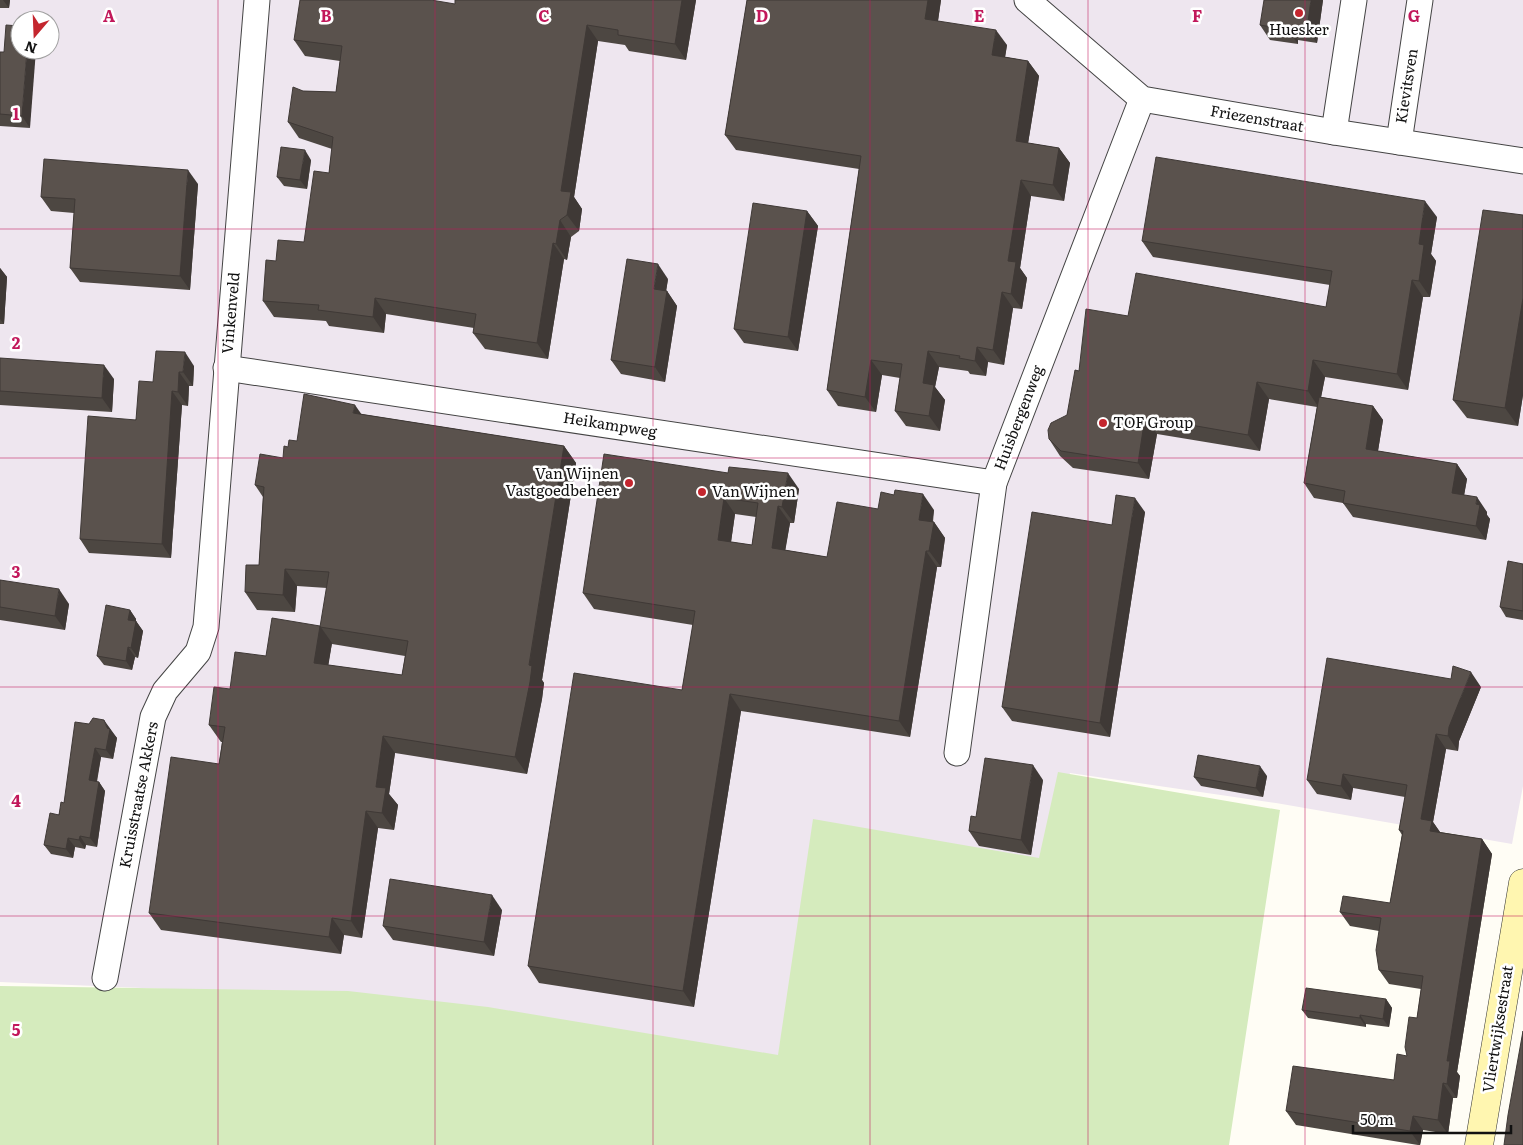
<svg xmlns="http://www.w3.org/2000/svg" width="1523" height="1145" viewBox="0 0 1523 1145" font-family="Literata,serif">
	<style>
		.industrial { fill: #eee6ef; fill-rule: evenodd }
		.green { fill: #d5ebbd }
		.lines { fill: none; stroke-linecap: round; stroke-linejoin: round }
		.street-casing { stroke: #444; stroke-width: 27 }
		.secondary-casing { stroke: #333; stroke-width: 29 }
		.street { stroke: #fff; stroke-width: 25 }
		.secondary { stroke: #fff6b0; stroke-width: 28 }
		.wall { fill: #4d4742; fill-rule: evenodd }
		.shaded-wall { fill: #3f3936 }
		.building { fill: #5a524d; stroke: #3f3936; fill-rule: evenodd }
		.grid { fill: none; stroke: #c2185b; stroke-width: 1; stroke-opacity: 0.55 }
		.poi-dot { fill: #c4262e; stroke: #fff; stroke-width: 2 }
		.labels { text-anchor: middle; stroke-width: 5; stroke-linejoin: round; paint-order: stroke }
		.poi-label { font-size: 15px; fill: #111; stroke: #fff; text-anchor: start }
		.street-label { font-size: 15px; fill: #111; stroke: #fff }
		.grid-label { font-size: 16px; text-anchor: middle; font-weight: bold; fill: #c2185b; stroke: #fff; stroke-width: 5; stroke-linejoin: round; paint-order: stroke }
	</style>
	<rect width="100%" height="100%" fill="#fffdf5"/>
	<path class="industrial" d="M0,0H1523V786L1512,844L1276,803L1070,773L1036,872L781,1060L379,998L0,982ZM20,20H50V50H20Z"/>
	<path class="green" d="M1058,772L1280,810L1229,1145H0V986L348,991L488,1007L778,1055L813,819L1039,858Z"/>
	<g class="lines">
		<defs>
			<g id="street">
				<path d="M1027,0L1142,99L1334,132L1523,161"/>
				<path d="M1334,132L1354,0"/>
				<path d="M1399,142L1420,0"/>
				<path d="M226,368L994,483"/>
				<path d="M957,753L994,483L1142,99"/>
				<path d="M105,978L153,717L165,691L198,652L206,627L257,0"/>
			</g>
			<path id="secondary" d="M1479,1145L1523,883"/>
		</defs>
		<use href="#street" class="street-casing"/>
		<use href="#secondary" class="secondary-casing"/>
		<use href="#street" class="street"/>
		<use href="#secondary" class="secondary"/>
	</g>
	<g class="wall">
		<path d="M0,0H10L9,8H0Z"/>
		<path d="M696,0L686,60L629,51L625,45L598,41L574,197L582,209L579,231L571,237L567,260L564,259L548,359L485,349L473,333L474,328L386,314L384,333L329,326L326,321L274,317L263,301L276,261L304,242L329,173L332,149L299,138L288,122L303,91L336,92L340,61L305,56L294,40L455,4Z"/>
		<path d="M747,0H941L938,21L1007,45L1005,57L1028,61L1039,76L1028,143L1059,148L1070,163L1064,201L1031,196L1020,268L1027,278L1022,309L1013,308L1004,365L988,362L986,376L970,374L968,371L939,367L935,387L945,400L940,431L906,426L895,411L900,378L882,375L876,412L838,406L827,390L859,169L736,150L725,135Z"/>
		<path d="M1323,0L1317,43L1298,40V44L1270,40L1260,25Z"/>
		<path d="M0,52H4L30,128L0,126Z"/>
		<path d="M311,160L307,189L284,186L277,177Z"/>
		<path d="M198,184L190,290L80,282L70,268L74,213L51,211L41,197Z"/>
		<path d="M807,211L818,226L798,351L744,343L734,329Z"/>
		<path d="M1523,215V395L1518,426L1467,418L1453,400Z"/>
		<path d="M1437,217L1431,254L1436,261L1430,297H1423L1408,390L1325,377L1321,397L1373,406L1383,420L1378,451L1457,464L1467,479L1464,495L1487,512V515L1490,519L1486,540L1353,517L1343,503L1314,498L1304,483L1317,407L1269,399L1260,451L1157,434L1149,479L1073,468L1060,456L1049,439L1067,415L1079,371L1128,316L1326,307L1330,285L1153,257L1142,241Z"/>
		<path d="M0,268L7,277L4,324H0Z"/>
		<path d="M668,279L666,291H667L677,306L665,382L621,374L611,360Z"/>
		<path d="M0,358L114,379L112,412L0,405Z"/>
		<path d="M194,366L193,386H189L188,406L182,405L171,558L89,553L80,539L153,382Z"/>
		<path d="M361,414L564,446L576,463L542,680L544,683L542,699L527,774L395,753L389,794L398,805L394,830L378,828L362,938L344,935L341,954L161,930L149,913L219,764L222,742H221L209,725L230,689L266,656L321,626L327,588L297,586L295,612L257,610L245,592L259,565L263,497L255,485L283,458L297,441ZM332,643V644L405,656L402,675L328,665Z"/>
		<path d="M728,473L799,489L794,523H790L785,550L827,557L878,509L934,510L933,522H934L945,538L941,567H937L910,737L741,711L694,1007L539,983L528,966L682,690L693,625L594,609L583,593ZM735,514L756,517L752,545L731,542Z"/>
		<path d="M1145,512L1110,737L1012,721L1002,707L1112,525Z"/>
		<path d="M1523,564V620L1506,617L1500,607Z"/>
		<path d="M0,580L69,604L65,630L0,620Z"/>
		<path d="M130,610L136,619V621L143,631L138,658L135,657L132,670L104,665L97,656Z"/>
		<path d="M1481,687L1459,741L1458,751L1446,749L1433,822L1440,832L1482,839L1492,854L1457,1072L1460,1076L1457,1098H1453L1448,1134L1423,1130L1420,1145H1418L1296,1125L1286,1111L1394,1080L1407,1056L1417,1018L1421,989L1389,984L1379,970V931L1350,926L1340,912L1390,903L1402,835L1399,830L1405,797L1353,788L1351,800L1317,794L1307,780Z"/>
		<path d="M89,724L109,729L117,738L113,759L101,757L97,782H99L105,791L97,847L86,845L85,849L75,847L73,858L51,854L44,845L64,803Z"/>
		<path d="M1267,776L1263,797L1201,786L1194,777Z"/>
		<path d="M1043,780L1031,855L979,846L969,831L976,817Z"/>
		<path d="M502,910L494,956L393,940L383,926Z"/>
		<path d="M1386,999L1392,1008L1389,1027L1366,1024V1027L1308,1018L1302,1010Z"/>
	</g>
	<g class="shaded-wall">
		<path d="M3,0H10L9,8Z"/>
		<path d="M682,0H696L686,60L675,44Z"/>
		<path d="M928,0H941L936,34L925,19Z"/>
		<path d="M1311,0H1323L1317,43L1307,29Z"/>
		<path d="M587,25L598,41L574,197L582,209L579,231L567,215L561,191Z"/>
		<path d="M1288,26L1298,40V44L1288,30Z"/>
		<path d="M996,30L1007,45L1003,70L992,55Z"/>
		<path d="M27,50H36L30,128L22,116Z"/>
		<path d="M1028,61L1039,76L1026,156L1016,141Z"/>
		<path d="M1059,148L1070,163L1064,201L1053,185Z"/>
		<path d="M305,150L311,160L307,189L300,180Z"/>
		<path d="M188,170L198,184L190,290L180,276Z"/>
		<path d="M1021,180L1031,196L1020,268L1027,278L1022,309L1011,294L1008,261Z"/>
		<path d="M1425,201L1437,217L1431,254L1436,261L1430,297L1419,281V244Z"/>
		<path d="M807,211L818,226L798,351L788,337Z"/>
		<path d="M560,220L571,237L567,260L556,244Z"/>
		<path d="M553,243L564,259L548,359L537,343Z"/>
		<path d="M658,264L668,279L664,304L654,289Z"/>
		<path d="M0,268L7,277L4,324L0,319Z"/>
		<path d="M1412,280L1423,297L1408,390L1397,374Z"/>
		<path d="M667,291L677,306L665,382L655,367Z"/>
		<path d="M1002,292L1013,308L1004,365L993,350Z"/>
		<path d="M375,298L386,314L384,333L373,317Z"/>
		<path d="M1523,298V395L1518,426L1505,408Z"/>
		<path d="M977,347L988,362L986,376L975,361Z"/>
		<path d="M928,351L939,367L935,387L945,400L940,431L929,416L923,383Z"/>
		<path d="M185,352L194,366L193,386L183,372Z"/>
		<path d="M871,360L882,375L876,412L865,397Z"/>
		<path d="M1313,360L1325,377L1319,408L1308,391Z"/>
		<path d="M104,365L114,379L112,412L102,398Z"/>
		<path d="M179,372L189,386L188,406L178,392Z"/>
		<path d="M1257,382L1269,399L1260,451L1248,435Z"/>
		<path d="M172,391L182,405L171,558L162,544Z"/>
		<path d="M355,405L367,422L353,413Z"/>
		<path d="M1373,406L1383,420L1376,463L1366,449Z"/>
		<path d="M1145,417L1157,434L1149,479L1138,463Z"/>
		<path d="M564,446L576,463L542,680L544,683L542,699L527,774L515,757Z"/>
		<path d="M1457,464L1467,479L1462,507L1452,493Z"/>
		<path d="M788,473L799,489L794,523L782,507Z"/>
		<path d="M923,494L934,510L930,536L919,520Z"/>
		<path d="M1477,497L1487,512V515L1490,519L1486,540L1476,526V504Z"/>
		<path d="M724,498L735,514L729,556L718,540Z"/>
		<path d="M1135,498L1145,512L1110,737L1100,723Z"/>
		<path d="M778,506L790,523L783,564L772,548Z"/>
		<path d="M934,522L945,538L941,567L929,551Z"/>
		<path d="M926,551L937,567L910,737L899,721Z"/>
		<path d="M285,569L297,586L295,612L283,595Z"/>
		<path d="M59,589L69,604L65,630L55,616Z"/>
		<path d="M130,610L136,619V621L143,631L138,658L131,648L128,620Z"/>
		<path d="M320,626L332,643L326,680L314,663Z"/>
		<path d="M128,647L135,657L132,670L126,661Z"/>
		<path d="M1471,672L1481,687L1459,741L1458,751L1448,736L1449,727Z"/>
		<path d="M730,694L741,711L694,1007L683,991Z"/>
		<path d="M104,720L117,738L113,759L106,750L107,728Z"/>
		<path d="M1436,734L1446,749L1433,822L1442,835L1440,845L1421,819Z"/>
		<path d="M383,736L395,753L389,794L398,805L394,830L382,813L376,787Z"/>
		<path d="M95,748L101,757L95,789L89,780Z"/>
		<path d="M1033,765L1043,780L1031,855L1021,840Z"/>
		<path d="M1260,766L1267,776L1263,797L1256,788Z"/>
		<path d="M1343,774L1353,788L1351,800L1341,786Z"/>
		<path d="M99,782L105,791L97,847L90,838Z"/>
		<path d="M366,811L378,828L362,938L351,921Z"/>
		<path d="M80,836L86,845L85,849L79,840Z"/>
		<path d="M68,838L75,847L73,858L66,849Z"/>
		<path d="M1482,839L1492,854L1457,1072L1460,1076L1457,1098L1447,1084V1061Z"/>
		<path d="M492,895L502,910L494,956L484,942Z"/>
		<path d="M332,918L344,935L341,954L329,937Z"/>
		<path d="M1386,999L1392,1008L1389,1027L1383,1019Z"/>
		<path d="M1360,1015L1366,1024V1027L1360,1018Z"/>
		<path d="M1443,1083L1453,1098L1448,1134L1438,1120Z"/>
		<path d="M1413,1116L1423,1130L1420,1145L1410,1131Z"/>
	</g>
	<g class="building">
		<path d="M300,0H431L455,4V0H682L675,44L618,35V30L587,25L561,191L571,192L567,215L560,220L556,244L553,243L537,343L473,333L476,314L375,298L373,317L318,310L319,305L263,301L266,260L276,261L278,240L304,242L314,171L329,173L333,137L288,122L293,87L303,91L336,92L342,46L294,40Z"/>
		<path d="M747,0H928L925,19L996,30L992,55L1028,61L1016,141L1059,148L1053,185L1021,180L1008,261L1016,262L1011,294L1002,292L993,350L977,347L975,361L959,358L960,356L928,351L923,383L934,385L929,416L895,411L902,364L871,360L865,397L827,390L861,156L725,135Z"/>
		<path d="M1264,0H1311L1307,29L1288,26V30L1260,25Z"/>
		<path d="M6,25L20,26V50H27L22,116L0,114V52H4Z"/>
		<path d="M281,147L305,150L300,180L277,177Z"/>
		<path d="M1156,157L1425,201L1419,244L1424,245L1419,281L1412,280L1397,374L1313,360L1308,391L1257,382L1248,435L1145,417L1138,463L1061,451L1049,439L1048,430L1051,423L1067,415L1075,370L1079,371L1086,309L1128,316L1136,273L1326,307L1332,271L1142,241Z"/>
		<path d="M44,159L188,170L180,276L70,268L75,199L41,197Z"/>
		<path d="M753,203L807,211L788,337L734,329Z"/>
		<path d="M1483,210L1523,215V298L1505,408L1453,400Z"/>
		<path d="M627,259L658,264L654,289L667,291L655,367L611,360Z"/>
		<path d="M156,351L185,352L183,372H179L178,392L172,391L162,544L80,539L88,416L136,420L139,381L153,382Z"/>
		<path d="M0,358L104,365L102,398L0,391Z"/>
		<path d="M304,394L355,405L353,413L564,446L529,665L532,666L530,682L515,757L383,736L376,787L386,788L382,813L366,811L351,921L332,918L329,937L149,913L171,757L219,764L225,727L209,725L214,687L230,689L235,652L266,656L272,618L320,626L314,663L402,675L408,641L320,627L329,572L285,569L283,595L245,592L246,565H259L264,487L255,485L260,454L283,458L284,446L288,447L289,440L297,441Z"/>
		<path d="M1319,397L1373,406L1366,449L1457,464L1452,493L1477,497L1476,504L1480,505L1476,526L1343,503L1345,491L1304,483Z"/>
		<path d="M604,454L728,473L729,467L788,473L782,507L778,506L772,548L827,557L837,502L878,509L881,492L894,495L895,490L923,494L919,520L934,522L929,551H926L899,721L730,694L683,991L528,966L574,673L682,690L695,611L583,593ZM724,498L758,503L752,545L718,540Z"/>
		<path d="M1116,495L1135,498L1100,723L1002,707L1032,512L1112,525Z"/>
		<path d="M1508,561L1523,564V611L1500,607Z"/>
		<path d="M0,580L59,589L55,616L0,607Z"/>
		<path d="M106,605L130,610L128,620L136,621L131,648L128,647L126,661L97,656Z"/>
		<path d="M1327,658L1451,679L1453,666L1471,672L1449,727L1448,736L1436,734L1421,819L1432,821L1430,831L1482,839L1447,1061H1450L1447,1084L1443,1083L1438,1120L1413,1116L1410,1131L1286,1111L1293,1066L1394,1080L1397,1054L1407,1056L1405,1047L1409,1017L1417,1018L1423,976L1379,970L1376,950L1381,918L1340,912L1343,896L1390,903L1403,831L1399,830L1407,785L1343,774L1341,786L1307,780Z"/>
		<path d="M93,718L104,720L107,728L110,729L106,750L95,748L89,780L99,782L90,838L80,836L79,840L68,838L66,849L44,845L50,813L59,815L61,802L64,803L75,722L89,724Z"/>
		<path d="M1198,755L1260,766L1256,788L1194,777Z"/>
		<path d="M985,758L1033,765L1021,840L969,831L971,816L976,817Z"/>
		<path d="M390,879L492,895L484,942L383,926Z"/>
		<path d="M1306,988L1386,999L1383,1019L1360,1015V1018L1302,1010Z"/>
		<path d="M1523,1031V1145H1504L1508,1115Z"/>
	</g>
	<path class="grid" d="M218,0V1145M435,0V1145M653,0V1145M870,0V1145M1088,0V1145M1305,0V1145M0,229H1523M0,458H1523M0,687H1523M0,916H1523"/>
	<g class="poi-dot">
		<circle cx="1299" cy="13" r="5"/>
		<circle cx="1103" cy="423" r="5"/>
		<circle cx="629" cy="483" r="5"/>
		<circle cx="702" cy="492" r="5"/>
	</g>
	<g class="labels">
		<g class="poi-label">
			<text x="1299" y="35" text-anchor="middle">Huesker</text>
			<text x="1113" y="428">TOF Group</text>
			<text x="619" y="479" text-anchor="end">Van Wijnen<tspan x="619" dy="17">Vastgoedbeheer</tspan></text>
			<text x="712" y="497">Van Wijnen</text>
		</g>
		<g class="street-label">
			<text transform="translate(1407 86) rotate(-81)" y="5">Kievitsven</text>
			<text transform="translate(1257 119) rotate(10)" y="5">Friezenstraat</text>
			<text transform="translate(231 313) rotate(-85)" y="5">Vinkenveld</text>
			<text transform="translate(1019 418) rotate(-69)" y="5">Huisbergenweg</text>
			<text transform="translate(610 425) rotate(9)" y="5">Heikampweg</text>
			<text transform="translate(139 795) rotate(-79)" y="5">Kruisstraatse Akkers</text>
			<text transform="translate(1498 1029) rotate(-81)" y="5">Vliertwijksestraat</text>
		</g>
	</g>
	<g class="grid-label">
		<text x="109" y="22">A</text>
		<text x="326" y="22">B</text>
		<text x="544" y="22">C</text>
		<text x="762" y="22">D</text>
		<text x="979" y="22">E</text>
		<text x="1197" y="22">F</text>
		<text x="1414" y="22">G</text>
		<text x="16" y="120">1</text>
		<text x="16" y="349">2</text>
		<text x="16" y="578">3</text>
		<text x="16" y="807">4</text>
		<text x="16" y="1036">5</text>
	</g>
	<g transform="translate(35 35) rotate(199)"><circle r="24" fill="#ffffff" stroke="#a0a0a0"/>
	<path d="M0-4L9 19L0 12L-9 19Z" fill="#c4262e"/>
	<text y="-8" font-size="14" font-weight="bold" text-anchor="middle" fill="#111111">N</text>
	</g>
	<path d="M1353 1125v8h158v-8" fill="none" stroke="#111111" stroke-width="2.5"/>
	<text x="1360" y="1125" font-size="15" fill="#111111" stroke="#ffffff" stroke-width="4" paint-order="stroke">50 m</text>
</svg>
